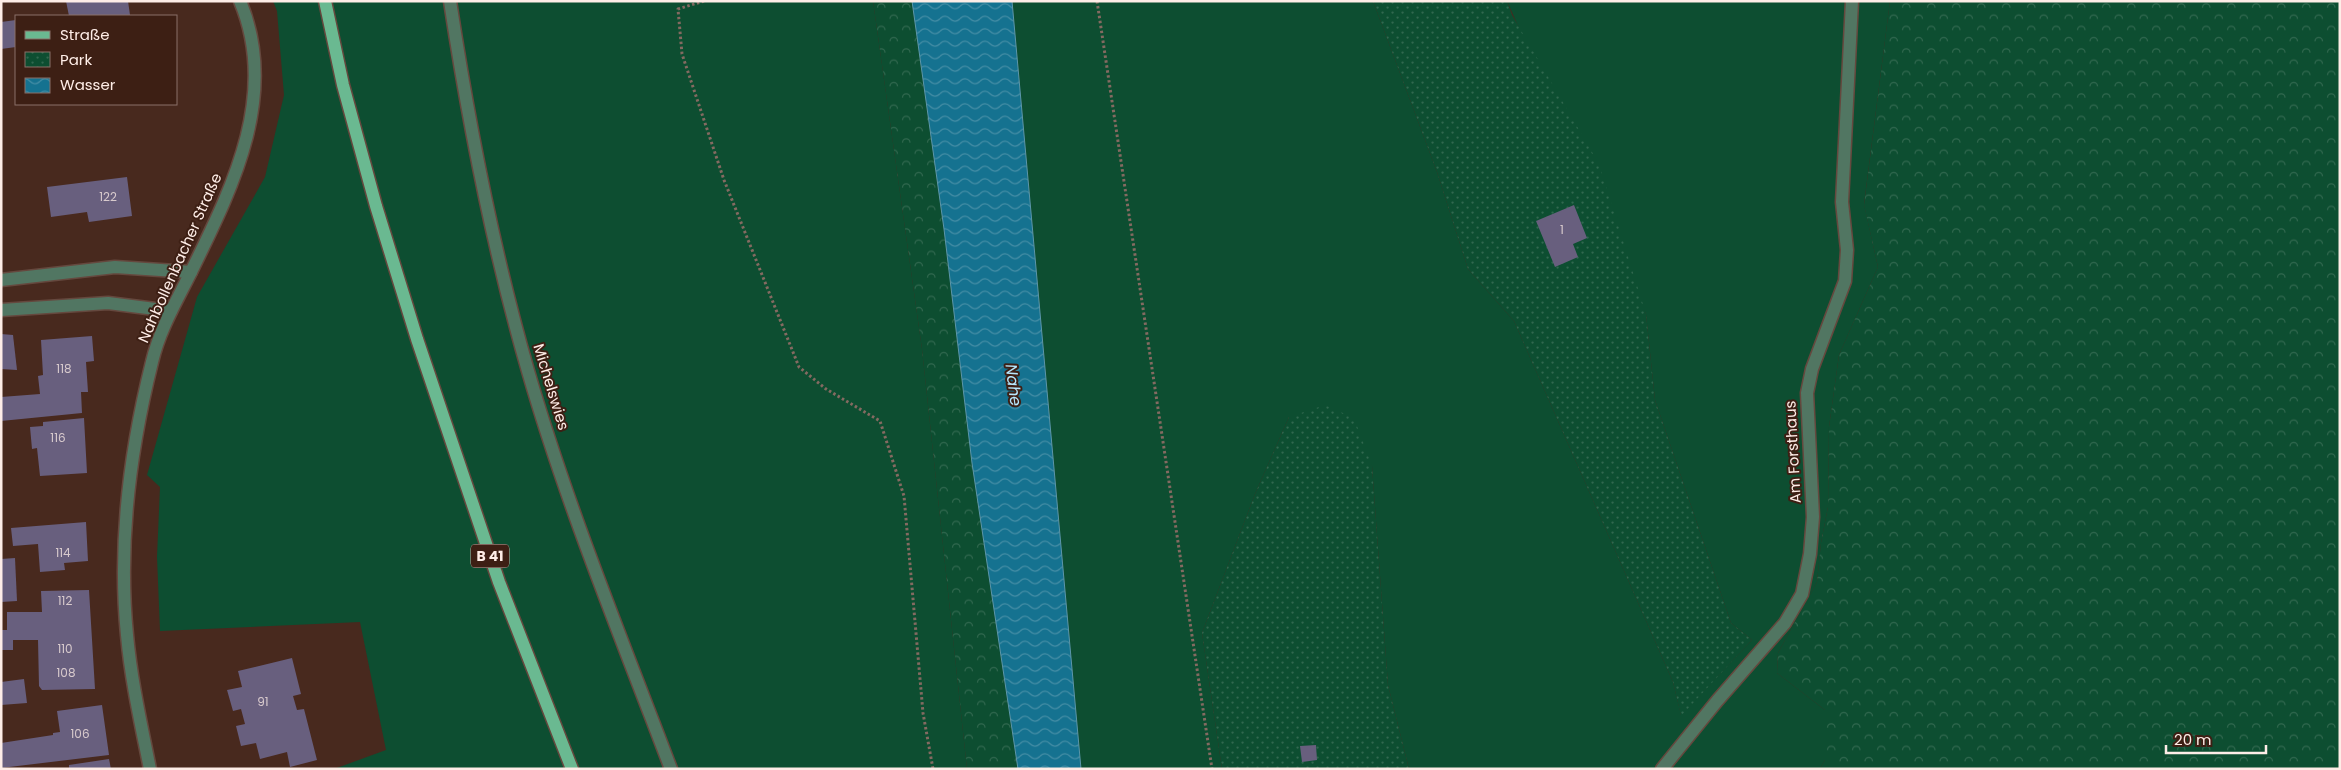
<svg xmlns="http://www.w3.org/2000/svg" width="2341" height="770" viewBox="0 0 2341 770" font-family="Poppins,sans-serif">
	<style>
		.grass { fill: #0d4e31 }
		.forest { fill: url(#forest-crowns) }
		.park { fill: url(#park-dots) }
		.water { fill: url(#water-waves); stroke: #5b97aa }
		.building { fill: #685f7e }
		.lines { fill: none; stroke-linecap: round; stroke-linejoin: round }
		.service-casing { stroke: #65483e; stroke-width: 15 }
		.minor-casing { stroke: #65483e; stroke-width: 15 }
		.tertiary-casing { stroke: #65483e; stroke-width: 15 }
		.primary-casing { stroke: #65483e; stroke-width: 15 }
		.path { stroke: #846a61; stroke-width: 3; stroke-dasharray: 2.5 2.5; stroke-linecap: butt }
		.service { stroke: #517662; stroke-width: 12 }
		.minor { stroke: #517662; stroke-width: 12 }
		.tertiary { stroke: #517662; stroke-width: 12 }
		.primary { stroke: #6ab991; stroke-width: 12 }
		.labels { text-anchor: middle; stroke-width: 4; stroke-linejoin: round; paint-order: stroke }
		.number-label { font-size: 12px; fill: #d8cacd }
		.shield { fill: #3d1f14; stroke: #c4afa8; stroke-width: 1 }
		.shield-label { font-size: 14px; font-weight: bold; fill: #feede7 }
		.street-label { font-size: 15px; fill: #feede7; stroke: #3d1f14 }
		.water-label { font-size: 16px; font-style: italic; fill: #b6e7fd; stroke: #3d1f14 }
	</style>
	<defs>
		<pattern id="forest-crowns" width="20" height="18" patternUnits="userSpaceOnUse" patternTransform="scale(1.25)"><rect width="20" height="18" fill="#0d4e31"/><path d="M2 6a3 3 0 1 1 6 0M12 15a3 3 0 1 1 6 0" fill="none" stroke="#31684f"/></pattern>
		<pattern id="park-dots" width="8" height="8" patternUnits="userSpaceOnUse" patternTransform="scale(1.25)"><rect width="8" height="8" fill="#0d4e31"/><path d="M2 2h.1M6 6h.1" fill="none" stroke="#31684f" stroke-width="1.8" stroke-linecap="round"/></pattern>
		<pattern id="water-waves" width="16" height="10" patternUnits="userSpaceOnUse" patternTransform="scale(1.25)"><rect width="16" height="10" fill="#157290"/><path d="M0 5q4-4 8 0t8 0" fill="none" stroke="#448da5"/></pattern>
	</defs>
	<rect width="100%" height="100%" fill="#48291e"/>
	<g class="grass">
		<path d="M273,1H873L922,349L967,769H334L386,750L360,622L160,631L157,557L160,487L147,475L197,297L265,177L284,95L277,11Z"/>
		<path d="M1012,1H1373L1437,172L1468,269L1514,321L1673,682L1681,715L1752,640L1731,623L1655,400L1646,314L1507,1H1890L1864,204L1878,267L1839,355L1829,427L1828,507L1821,543L1817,582L1778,653L1777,673L1825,710V760L1820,769H1409L1388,685L1372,466L1289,417L1255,494L1202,633L1222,769H1081Z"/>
	</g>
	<g class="forest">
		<path d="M873,1H912L944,229L972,463L1018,769H967L922,349Z"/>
		<path d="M1890,1H2340V769H1820L1825,760V710L1777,673L1778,653L1817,582L1821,543L1828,507L1829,427L1839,355L1878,267L1864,205Z"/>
	</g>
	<g class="park">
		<path d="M1373,1H1507L1512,15L1599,164L1646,314L1655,400L1731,623L1752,640L1681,716L1673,682L1514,321L1468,269L1437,172Z"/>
		<path d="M1325,405L1354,418L1372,466L1388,685L1409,769H1222L1202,633L1255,494L1289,417Z"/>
	</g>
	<path class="water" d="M912,1H1012L1081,769H1018L972,463L944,229Z"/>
	<g class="building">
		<path d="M66,1H128L130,15L69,16Z"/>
		<path d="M16,20V47L1,49V22Z"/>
		<path d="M127,177L132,216L89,222L87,212L51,217L47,187Z"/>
		<path d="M1574,205L1587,238L1573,244L1578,257L1555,267L1536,221Z"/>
		<path d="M1,334L13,335L17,370L1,369Z"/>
		<path d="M92,336L94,361L86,362L88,392H81L82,413L1,421V397L40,394L38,376L43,375L41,340Z"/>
		<path d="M84,418L87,473L40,476L37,448L32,449L30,427L43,426V422Z"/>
		<path d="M86,522L88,561L64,563L65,570L40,572L38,544L13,546L11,528Z"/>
		<path d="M15,558L17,601L1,602V559Z"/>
		<path d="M89,590L95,689L42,690L39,686L38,640H13V650H1V630H7V612H42L41,591Z"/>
		<path d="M292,658L301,694L293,696L297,710L304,709L317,760L290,767L287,752L260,759L256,743L241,746L236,726L245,724L241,709L233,711L227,690L242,687L238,671Z"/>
		<path d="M24,679L27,703L1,705V682Z"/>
		<path d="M102,705L109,755L1,768V743L53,735V733L60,732L57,711Z"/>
		<path d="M1316,745L1317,760L1302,762L1300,746Z"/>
		<path d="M109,759L111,769H69V765Z"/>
	</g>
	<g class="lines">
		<defs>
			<g id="service">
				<path d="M1,280L115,267L191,272"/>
				<path d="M1,310L108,303L171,311"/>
			</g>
			<path id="minor" d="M1662,769L1717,701L1785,623L1802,594L1810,554L1813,517L1807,393L1812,369L1845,281L1847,250L1842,202L1852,1"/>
			<g id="tertiary">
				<path d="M450,1C469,126 493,250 528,371C567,506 621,637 671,769"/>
				<path d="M150,769C141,724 131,680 127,635C118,545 130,450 152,362C159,331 176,302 190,274C231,190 280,96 240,1"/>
			</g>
			<path id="primary" d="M325,1L343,85L376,206L417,339L499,582L572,769"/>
		</defs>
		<use href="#service" class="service-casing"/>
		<use href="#minor" class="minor-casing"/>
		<use href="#tertiary" class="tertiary-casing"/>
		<use href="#primary" class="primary-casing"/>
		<g class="path">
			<path d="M704,1L678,9L682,54L724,180L799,367L826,389L880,421L904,496L923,713L933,769"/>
			<path d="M1097,1L1212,769"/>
		</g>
		<use href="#service" class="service"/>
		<use href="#minor" class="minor"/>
		<use href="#tertiary" class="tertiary"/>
		<use href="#primary" class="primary"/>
	</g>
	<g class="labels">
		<g class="number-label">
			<text x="108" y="201">122</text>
			<text x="1562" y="234">1</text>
			<text x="64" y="373">118</text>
			<text x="58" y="442">116</text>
			<text x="63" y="557">114</text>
			<text x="65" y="605">112</text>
			<text x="65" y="653">110</text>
			<text x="66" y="677">108</text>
			<text x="263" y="706">91</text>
			<text x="80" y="738">106</text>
		</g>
		<rect class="shield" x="471" y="544.5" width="38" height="23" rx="4"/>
		<g class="shield-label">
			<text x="490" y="561">B 41</text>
		</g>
		<g class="street-label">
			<text transform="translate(180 258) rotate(-66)" y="5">Nahbollenbacher Straße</text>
			<text transform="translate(551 387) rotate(73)" y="5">Michelswies</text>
			<text transform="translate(1793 452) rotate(-93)" y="5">Am Forsthaus</text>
		</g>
		<g class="water-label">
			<text transform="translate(1014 385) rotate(83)" y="6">Nahe</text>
		</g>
	</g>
	<rect width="2341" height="770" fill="none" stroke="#feede7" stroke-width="5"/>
	<rect x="15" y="15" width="162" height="90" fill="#3d1f14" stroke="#8a7168"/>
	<rect x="25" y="31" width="25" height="8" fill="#6ab991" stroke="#8a7168"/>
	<text x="60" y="40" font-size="15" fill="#feede7">Straße</text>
	<rect x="25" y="52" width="25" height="15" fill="url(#park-dots)" stroke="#8a7168"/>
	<text x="60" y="65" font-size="15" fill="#feede7">Park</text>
	<rect x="25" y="78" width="25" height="15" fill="url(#water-waves)" stroke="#8a7168"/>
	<text x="60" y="90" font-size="15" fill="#feede7">Wasser</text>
	<path d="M2166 745v8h100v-8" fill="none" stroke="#feede7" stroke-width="2.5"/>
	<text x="2174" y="745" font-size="15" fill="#feede7" stroke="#3d1f14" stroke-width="4" paint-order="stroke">20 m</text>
</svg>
